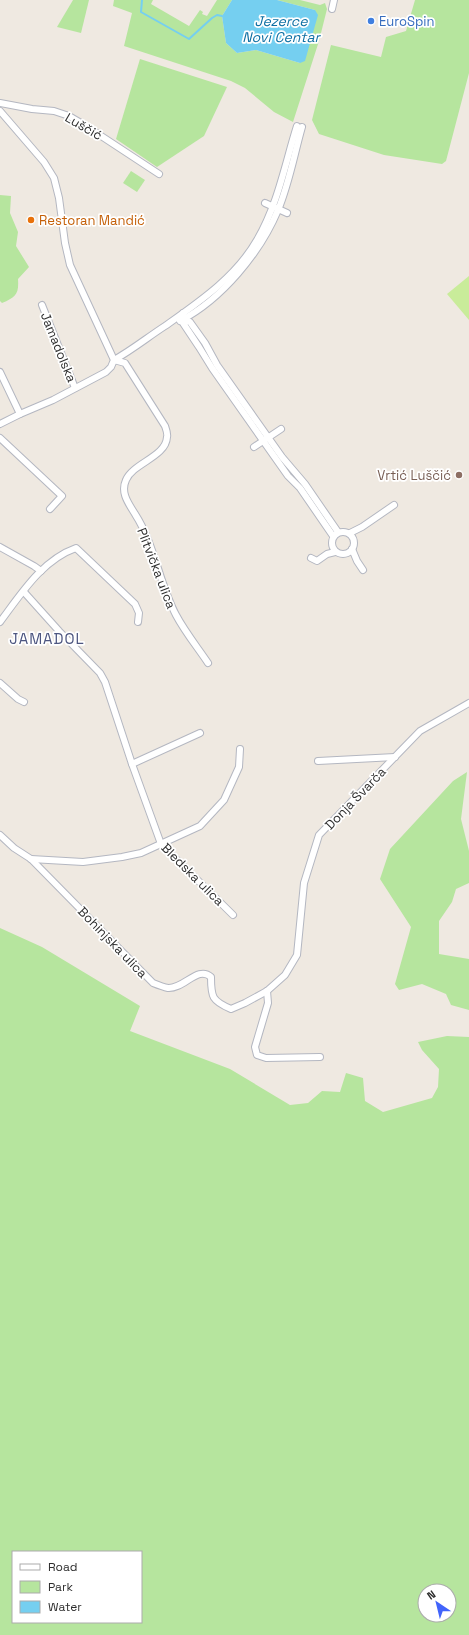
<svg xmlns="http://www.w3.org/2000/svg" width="469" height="1635" viewBox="0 0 469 1635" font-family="'Space Grotesk',sans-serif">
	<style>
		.green { fill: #b6e59e; fill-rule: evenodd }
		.pitch { fill: #c9ec9a }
		.water { fill: #75cff0 }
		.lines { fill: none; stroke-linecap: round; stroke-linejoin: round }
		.stream { stroke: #75cff0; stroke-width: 2 }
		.street-casing { stroke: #b4b7c1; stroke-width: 8 }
		.street { stroke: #fff; stroke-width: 6 }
		.shop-dot { fill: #3f7fe0; stroke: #fff; stroke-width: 1.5 }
		.food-dot { fill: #e8710a; stroke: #fff; stroke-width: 1.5 }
		.education-dot { fill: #8d6e63; stroke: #fff; stroke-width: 1.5 }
		.labels { text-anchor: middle; stroke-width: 3.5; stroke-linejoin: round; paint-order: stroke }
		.shop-label { font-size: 13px; fill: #366cbe; stroke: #fff; text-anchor: start }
		.street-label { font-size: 13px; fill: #2e2e2e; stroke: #fff }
		.food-label { font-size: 13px; fill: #c56008; stroke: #fff; text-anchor: start }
		.education-label { font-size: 13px; fill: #785e54; stroke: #fff; text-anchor: end }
		.water-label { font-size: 14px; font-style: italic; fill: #0d6fa3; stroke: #fff }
		.quarter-label { font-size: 15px; letter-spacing: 1px; fill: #4d5680; stroke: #fff }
	</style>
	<rect width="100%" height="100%" fill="#efe9e1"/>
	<g class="green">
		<path d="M73,0H89L81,33L57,27Z"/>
		<path d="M114,0H153L151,4L189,26L200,10L203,12L202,14L207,16L217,0H232L222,16L226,43L237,53L256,50L300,63L315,10L277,0H300L320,5L325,3L327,9L319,41L293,122L274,112L245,88L231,81L124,46L132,13L113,6Z"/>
		<path d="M415,0H469V73L446,161L442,164L384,155L319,134L312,120L331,45L381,57L386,37L406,31Z"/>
		<path d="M140,59L227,87L204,136L157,167L116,139Z"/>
		<path d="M131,171L145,180L137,192L123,183Z"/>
		<path d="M0,195L11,196L10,213L18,232L16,246L29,267L18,279C19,294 16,297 2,303L0,301Z"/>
		<path d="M467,772L461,819L469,851V883L456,889L452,902L439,921V954L469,959V1010L451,1005L446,994L422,984L399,990L395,984L411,927L380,879L390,849L453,781Z"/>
		<path d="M0,928L42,947L140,1006L130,1031L230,1069L290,1105L308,1103L322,1091L340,1092L346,1073L363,1078L365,1101L383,1112L432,1098L438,1087L439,1069L422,1050L418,1042L447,1036L469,1037V1635H0ZM13,1552H141V1622H13ZM425,1591H449V1615H425Z"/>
	</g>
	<path class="pitch" d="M469,276V320L447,294Z"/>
	<path class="water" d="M232,0H277L315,10L318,15L305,61L300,63L256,50L237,53L226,43L222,16Z"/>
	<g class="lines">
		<path class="stream" d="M142,0L141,12L189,39L212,18L217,15L222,16"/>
		<defs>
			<g id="street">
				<path d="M332,9L334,0"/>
				<path d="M0,103L32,109L54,111L69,116L86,126L159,174"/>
				<path d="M0,111L44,162L54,178L59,198L65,243L70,265L114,360L111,367L106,372L53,400L20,414L0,424"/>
				<path d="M265,203L287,213"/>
				<path d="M42,305L75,388"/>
				<path d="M183,313L181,320L199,347L212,368L288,476L300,488L333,536"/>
				<path d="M181,320L190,322L205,343L217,365L282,457L305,484L338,532"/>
				<path d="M180,321C222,299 260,253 278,210C289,184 294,155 302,127"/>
				<path d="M114,360L125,363L165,426C166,429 168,434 167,437C166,457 133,463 126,480C120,493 129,504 135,514C155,545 159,583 176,615C185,632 198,648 208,663"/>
				<path d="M114,360C132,350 148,337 165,326C199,302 236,277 257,240C278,204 285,164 297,126"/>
				<path d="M0,372L20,414"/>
				<path d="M0,438L62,496L50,509"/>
				<path d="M254,447L281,429"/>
				<circle cx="343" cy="543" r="11"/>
				<path d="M350,533L362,527L394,505"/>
				<path d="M0,547L34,566L41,571"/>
				<path d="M352,549L357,561L363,570"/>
				<path d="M311,558L317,561L327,554L335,552"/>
				<path d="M24,592L59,631L100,673L105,682L132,764L161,844L233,915"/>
				<path d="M0,622C21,594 42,560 76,548L135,604L139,613L138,622"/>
				<path d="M0,683L18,699L24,702"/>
				<path d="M318,761L395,757"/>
				<path d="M132,764L200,733"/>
				<path d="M0,835L14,848L31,859L153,983C158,985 163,987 168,988C184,989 198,965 211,977C211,997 212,1001 231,1009L245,1003L267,991L285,975L297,955L304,883L319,835L420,731L469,703"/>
				<path d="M31,859L83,862L122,857L141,853L200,826L224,800L239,767L240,749"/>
				<path d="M267,991L268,1003L255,1047L257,1055L266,1058L320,1057"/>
			</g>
		</defs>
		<use href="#street" class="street-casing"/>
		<use href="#street" class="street"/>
	</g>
	<circle class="shop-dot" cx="371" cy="21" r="4"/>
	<circle class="food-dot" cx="31" cy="220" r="4"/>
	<circle class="education-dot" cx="459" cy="475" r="4"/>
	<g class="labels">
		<g class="shop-label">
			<text x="379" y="26">EuroSpin</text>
		</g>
		<g class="street-label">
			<text transform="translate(84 126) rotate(30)" y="5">Luščić</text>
			<text transform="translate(59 347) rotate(68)" y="5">Jamadolska</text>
			<text transform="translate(157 568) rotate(69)" y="5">Plitvička ulica</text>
			<text transform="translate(355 798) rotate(-46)" y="5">Donja Švarča</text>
			<text transform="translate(193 874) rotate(45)" y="5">Bledska ulica</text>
			<text transform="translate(113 942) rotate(46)" y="5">Bohinjska ulica</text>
		</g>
		<g class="food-label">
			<text x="39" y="225">Restoran Mandić</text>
		</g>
		<g class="education-label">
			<text x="451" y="480">Vrtić Luščić</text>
		</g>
		<g class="water-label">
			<text x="281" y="26">Jezerce<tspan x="281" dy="16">Novi Centar</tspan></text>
		</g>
		<g class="quarter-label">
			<text x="47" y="644">JAMADOL</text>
		</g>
	</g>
	<rect x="12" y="1551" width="130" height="72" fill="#ffffff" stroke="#ababab"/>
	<rect x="20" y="1564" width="20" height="6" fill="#ffffff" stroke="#ababab"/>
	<text x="48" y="1571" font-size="12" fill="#2e2e2e">Road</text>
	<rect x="20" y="1581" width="20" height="12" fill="#b6e59e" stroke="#ababab"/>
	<text x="48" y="1591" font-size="12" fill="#2e2e2e">Park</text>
	<rect x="20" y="1601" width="20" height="12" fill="#75cff0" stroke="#ababab"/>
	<text x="48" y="1611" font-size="12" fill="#2e2e2e">Water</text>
	<g transform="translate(437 1603) rotate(325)"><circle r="19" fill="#ffffff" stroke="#ababab"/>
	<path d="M0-3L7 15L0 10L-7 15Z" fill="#4264fb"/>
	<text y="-6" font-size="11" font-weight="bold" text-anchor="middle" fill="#2e2e2e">N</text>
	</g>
</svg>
